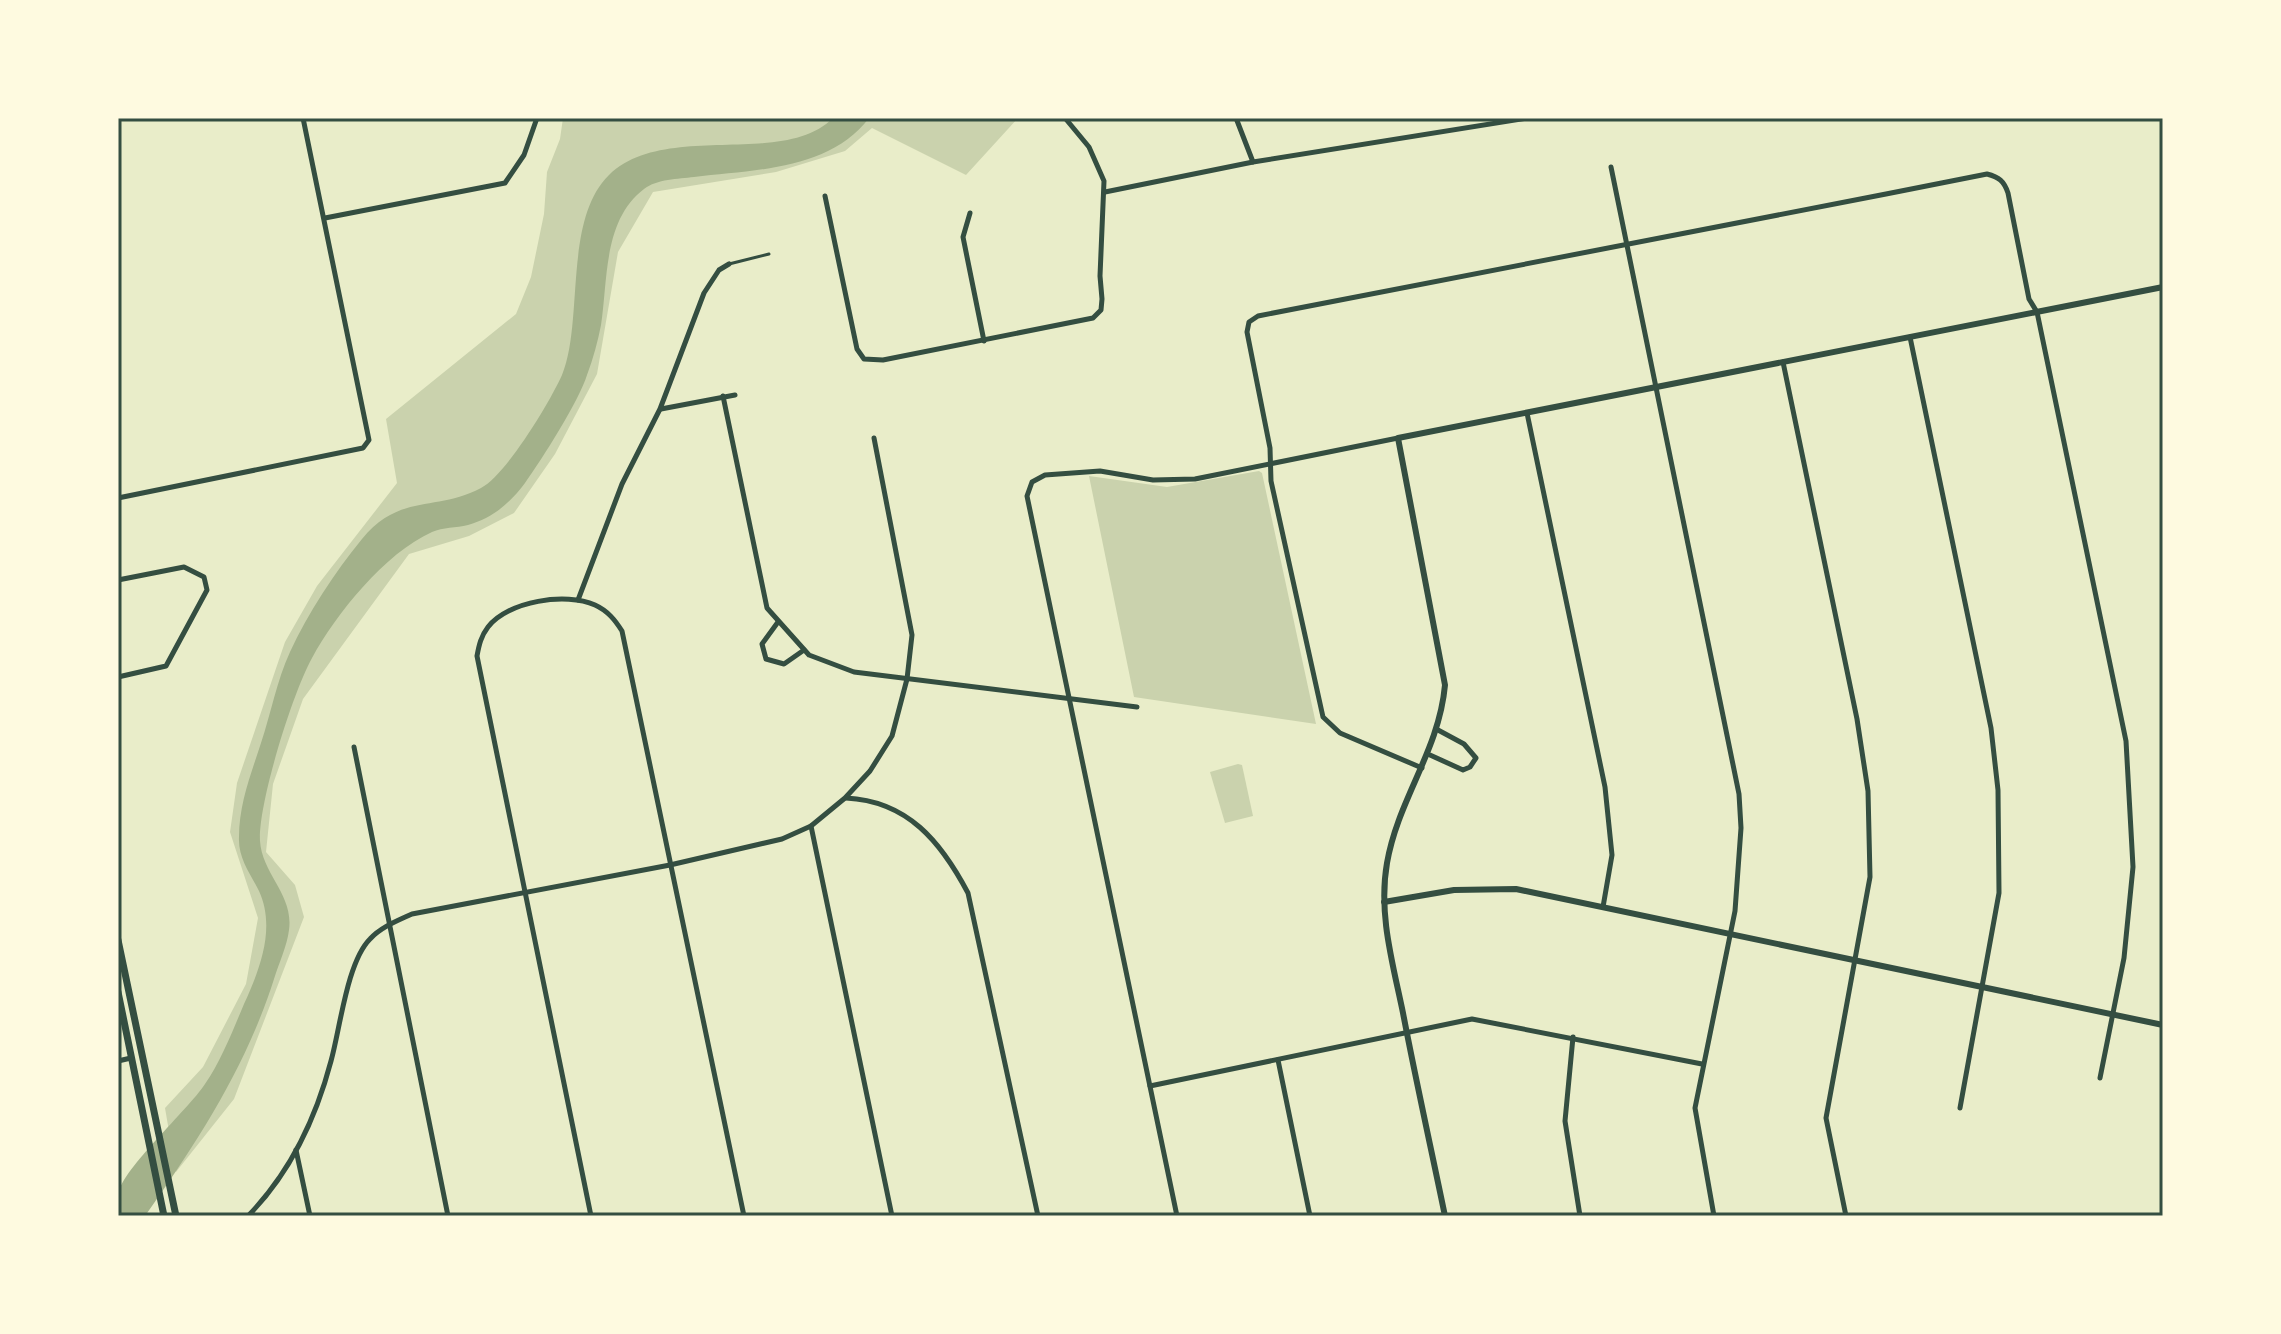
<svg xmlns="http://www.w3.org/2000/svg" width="2281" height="1334" viewBox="0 0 2281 1334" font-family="'Varela Round',sans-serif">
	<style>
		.green { fill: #cad2ad }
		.water { fill: #a3b18a }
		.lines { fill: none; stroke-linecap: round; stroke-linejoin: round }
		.service { stroke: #344e41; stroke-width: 3 }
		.minor { stroke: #344e41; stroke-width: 5 }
		.tertiary { stroke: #344e41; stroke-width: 6 }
		.secondary { stroke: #344e41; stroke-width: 7 }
		.neatline { fill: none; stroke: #344e41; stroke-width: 3 }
	</style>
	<rect width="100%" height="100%" fill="#e9edc9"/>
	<g class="green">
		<path d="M563,118H1018L966,175L872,128L845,151L776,172L653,192L618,252L597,374L555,454L514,513L469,536L409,554L303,699L273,784L266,852L295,885L304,917L234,1099L176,1172L165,1108L203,1067L246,984L258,918L230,832L237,783L285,642L317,586L397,483L386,419L516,314L531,277L544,214L547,172L560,139Z"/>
		<path d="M1259,471L1262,473L1316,724L1134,697L1089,476L1167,487Z"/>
		<path d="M1238,764L1242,765L1253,816L1225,823L1210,772Z"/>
	</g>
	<path class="water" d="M833,118H869C830,170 753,170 694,177C678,179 657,179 644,189C603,220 608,280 601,325C598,341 593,359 587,375C579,401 542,459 525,483C510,503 493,518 468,525C456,528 443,527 432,532C385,553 336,614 312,658C293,692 258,803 260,841C262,874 294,895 289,930C287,946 279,963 274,979C246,1067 198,1141 145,1216H118C118,1209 117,1201 118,1194C123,1168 188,1110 205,1084C221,1061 233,1030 244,1004C260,969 276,928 259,891C250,873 238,858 239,837C239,804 251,774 261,743C271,713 277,680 290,652C308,613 335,572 362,539C399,493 436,512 481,488C506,475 550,402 562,375C584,322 563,220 609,175C665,121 783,168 833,118Z"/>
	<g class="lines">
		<path class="service" d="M729,264L769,254"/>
		<g class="minor">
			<path d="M1236,118L1253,162"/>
			<path d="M1611,167L1739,794L1741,828L1735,911L1695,1108L1714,1216"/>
			<path d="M1105,192L1253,162L1528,118"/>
			<path d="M825,196L857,349L864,359L883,360L1093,318L1101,310L1102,299L1100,276L1104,181L1089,147L1065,118"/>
			<path d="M970,213L963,237L984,341"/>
			<path d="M325,218L505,183L524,155L537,118"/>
			<path d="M1910,337L1991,728L1998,790L1999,893L1960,1108"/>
			<path d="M1783,362L1857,719L1868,791L1870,877L1826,1118L1846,1216"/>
			<path d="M723,396L767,608L809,655L854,672L1137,707"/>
			<path d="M661,409L735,395"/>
			<path d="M1527,413L1605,787L1612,855L1603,907"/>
			<path d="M118,498L363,448L369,440L303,118"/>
			<path d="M118,580L184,567L204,577L207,590L166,666L118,677"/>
			<path d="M578,600L622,484L660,409L704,293L719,270L729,264"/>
			<path d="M778,622L762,644L766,659L784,664L804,650"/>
			<path d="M354,747L448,1216"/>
			<path d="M1430,755L1463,770L1470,767L1476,758L1464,744L1438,730"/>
			<path d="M1422,768L1340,733L1323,717L1271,481L1270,448L1247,332L1249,322L1258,316L1886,194L1987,174C1999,177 2004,181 2008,193L2029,299L2037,312L2126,741L2133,867L2124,958L2100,1078"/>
			<path d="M846,798C908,801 941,842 968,893L1038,1216"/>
			<path d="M811,826L892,1216"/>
			<path d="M1573,1037L1565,1121L1580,1216"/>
			<path d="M1278,1060L1310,1216"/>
			<path d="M118,1061L131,1058"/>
			<path d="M1150,1086L1472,1019L1702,1064"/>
			<path d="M296,1150L310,1216"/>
			<path d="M248,1216C289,1174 316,1118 331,1061C340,1029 347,962 370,939C381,927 397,921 412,914L670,865L782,839L811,826L845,798L870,771L892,736L907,679L912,635L874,438"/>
			<path d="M591,1216L477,656C479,645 481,636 488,627C508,601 566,592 595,605C608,611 615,620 622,631L744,1216"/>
			<path d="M1177,1216L1027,496L1032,482L1045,475L1100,471L1153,480L1195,479L1398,438"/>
		</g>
		<g class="tertiary">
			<path d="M1384,902L1454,890L1516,889L2163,1025"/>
			<path d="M1445,1216C1431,1148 1416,1081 1403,1013C1393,964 1378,914 1387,863C1398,799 1439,751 1445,685L1398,438L2163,287"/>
		</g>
		<g class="secondary">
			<path d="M118,940L176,1216"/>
			<path d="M118,992L164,1216"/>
		</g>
	</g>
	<rect width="2281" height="1334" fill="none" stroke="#fefae0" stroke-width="240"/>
	<rect x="120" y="120" width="2041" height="1094" class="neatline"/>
</svg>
